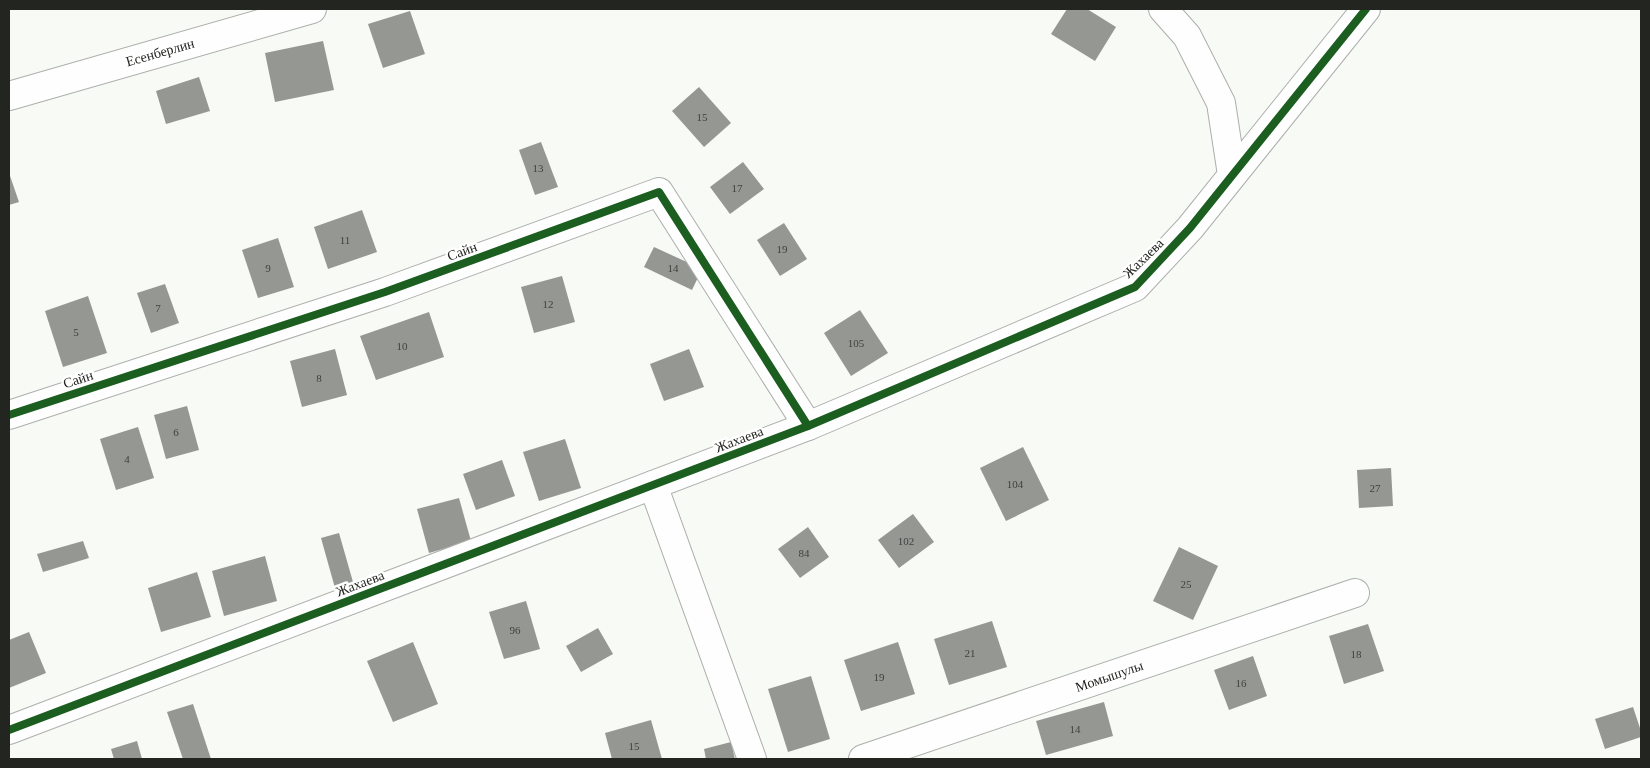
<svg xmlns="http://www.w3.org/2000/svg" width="1650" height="768" viewBox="0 0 1650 768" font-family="Georgia,serif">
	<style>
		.building { fill: #959793 }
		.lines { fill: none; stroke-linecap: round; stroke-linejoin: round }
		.minor-casing { stroke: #adafab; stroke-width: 30 }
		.minor { stroke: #fefefe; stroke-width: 28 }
		.cycleway-casing { stroke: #fff; stroke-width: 11 }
		.cycleway { stroke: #1b5e20; stroke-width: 8 }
		.labels { text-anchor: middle; stroke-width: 5; stroke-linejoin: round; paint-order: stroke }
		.number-label { font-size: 11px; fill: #40423e }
		.street-label { font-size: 14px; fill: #232521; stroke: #fff }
	</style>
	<rect width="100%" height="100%" fill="#f7faf5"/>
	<g class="building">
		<path d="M1067,9H1087L1116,27L1095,61L1051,34Z"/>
		<path d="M410,11L425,54L383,68L368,24Z"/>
		<path d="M323,41L334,90L275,102L265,53Z"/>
		<path d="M199,77L210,111L166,124L156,91Z"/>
		<path d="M699,87L731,123L704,147L672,111Z"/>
		<path d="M541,142L558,187L535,195L519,150Z"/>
		<path d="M743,162L764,189L730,214L710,187Z"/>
		<path d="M9,173L19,202L9,205Z"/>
		<path d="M362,210L377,252L328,269L314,227Z"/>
		<path d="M784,223L807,259L780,276L757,240Z"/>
		<path d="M278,238L294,287L258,298L242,250Z"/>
		<path d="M654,247L702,269L692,290L644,267Z"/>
		<path d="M562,276L575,322L534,333L521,287Z"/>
		<path d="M165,284L179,323L151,333L137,293Z"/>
		<path d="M88,296L107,353L63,367L45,311Z"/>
		<path d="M860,310L888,353L851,376L824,333Z"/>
		<path d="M429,312L444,357L376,380L360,336Z"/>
		<path d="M335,349L347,395L302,407L290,361Z"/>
		<path d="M689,349L704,387L664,401L650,364Z"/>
		<path d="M187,406L199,450L166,459L154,415Z"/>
		<path d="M138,427L154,478L116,490L100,439Z"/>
		<path d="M565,439L581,488L539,501L523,452Z"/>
		<path d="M1023,447L1049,500L1006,521L980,468Z"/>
		<path d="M502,460L515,496L476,510L463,474Z"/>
		<path d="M1391,468L1393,506L1359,508L1357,470Z"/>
		<path d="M459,498L471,541L429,553L417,509Z"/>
		<path d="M913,514L934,542L899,568L878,540Z"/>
		<path d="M808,527L829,557L800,578L778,549Z"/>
		<path d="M339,533L353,582L335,588L321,538Z"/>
		<path d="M83,541L89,558L43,572L37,554Z"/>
		<path d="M1179,547L1218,566L1193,620L1153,601Z"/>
		<path d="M265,556L277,601L224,616L212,571Z"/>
		<path d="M197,572L211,617L161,632L148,588Z"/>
		<path d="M526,601L540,649L504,659L489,612Z"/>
		<path d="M992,621L1007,667L949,685L934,639Z"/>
		<path d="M1368,624L1384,671L1344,684L1329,636Z"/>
		<path d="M598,628L613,654L581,672L566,646Z"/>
		<path d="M29,632L46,673L9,688V640Z"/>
		<path d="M413,642L438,704L393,722L367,661Z"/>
		<path d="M898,642L915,694L861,711L844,660Z"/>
		<path d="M1253,656L1267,696L1229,710L1214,670Z"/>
		<path d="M811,676L830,739L788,752L768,689Z"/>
		<path d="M1104,702L1113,736L1046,755L1036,721Z"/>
		<path d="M193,704L211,759H183L167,712Z"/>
		<path d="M1633,707L1641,731V737L1605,749L1595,719Z"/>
		<path d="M651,720L662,759H612L605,733Z"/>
		<path d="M137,741L142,759H114L111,749Z"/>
		<path d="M731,742L735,759H706L704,749Z"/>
	</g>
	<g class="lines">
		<defs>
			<g id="minor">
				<path d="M1163,9L1187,36L1221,103L1232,175"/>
				<path d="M9,96L312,9"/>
				<path d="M9,415L385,292L659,192L808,426"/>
				<path d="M653,485L752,759"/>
				<path d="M9,730L808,426L1135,287L1190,228L1366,9"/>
				<path d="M863,759L1355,593"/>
			</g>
		</defs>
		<use href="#minor" class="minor-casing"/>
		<use href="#minor" class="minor"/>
		<defs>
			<g id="cycleway">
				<path d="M9,415L385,292L659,192L808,426"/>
				<path d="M9,730L808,426L1135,287L1190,228L1366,9"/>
			</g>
		</defs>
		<use href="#cycleway" class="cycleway-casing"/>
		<use href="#cycleway" class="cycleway"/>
	</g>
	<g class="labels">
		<g class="number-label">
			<text x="702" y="121">15</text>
			<text x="538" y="172">13</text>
			<text x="737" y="192">17</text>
			<text x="345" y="244">11</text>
			<text x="782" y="253">19</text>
			<text x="268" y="272">9</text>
			<text x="673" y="272">14</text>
			<text x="548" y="308">12</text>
			<text x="158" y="312">7</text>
			<text x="76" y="336">5</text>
			<text x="856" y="347">105</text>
			<text x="402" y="350">10</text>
			<text x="319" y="382">8</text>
			<text x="176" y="436">6</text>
			<text x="127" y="463">4</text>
			<text x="1015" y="488">104</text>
			<text x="1375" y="492">27</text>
			<text x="906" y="545">102</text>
			<text x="804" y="557">84</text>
			<text x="1186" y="588">25</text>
			<text x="515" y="634">96</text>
			<text x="970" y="657">21</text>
			<text x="1356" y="658">18</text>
			<text x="879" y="681">19</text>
			<text x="1241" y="687">16</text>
			<text x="1075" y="733">14</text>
			<text x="634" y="750">15</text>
		</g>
		<g class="street-label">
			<text transform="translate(160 52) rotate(-16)" y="5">Есенберлин</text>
			<text transform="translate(462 251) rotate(-20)" y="5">Сайн</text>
			<text transform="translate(1143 258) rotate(-44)" y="5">Жахаева</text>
			<text transform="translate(78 379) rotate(-18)" y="5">Сайн</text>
			<text transform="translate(739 439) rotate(-21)" y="5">Жахаева</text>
			<text transform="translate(360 583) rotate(-21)" y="5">Жахаева</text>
			<text transform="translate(1109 676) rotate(-19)" y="5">Момышулы</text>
		</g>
	</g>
	<rect width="1650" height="768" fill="none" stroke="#232521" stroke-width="20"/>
</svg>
